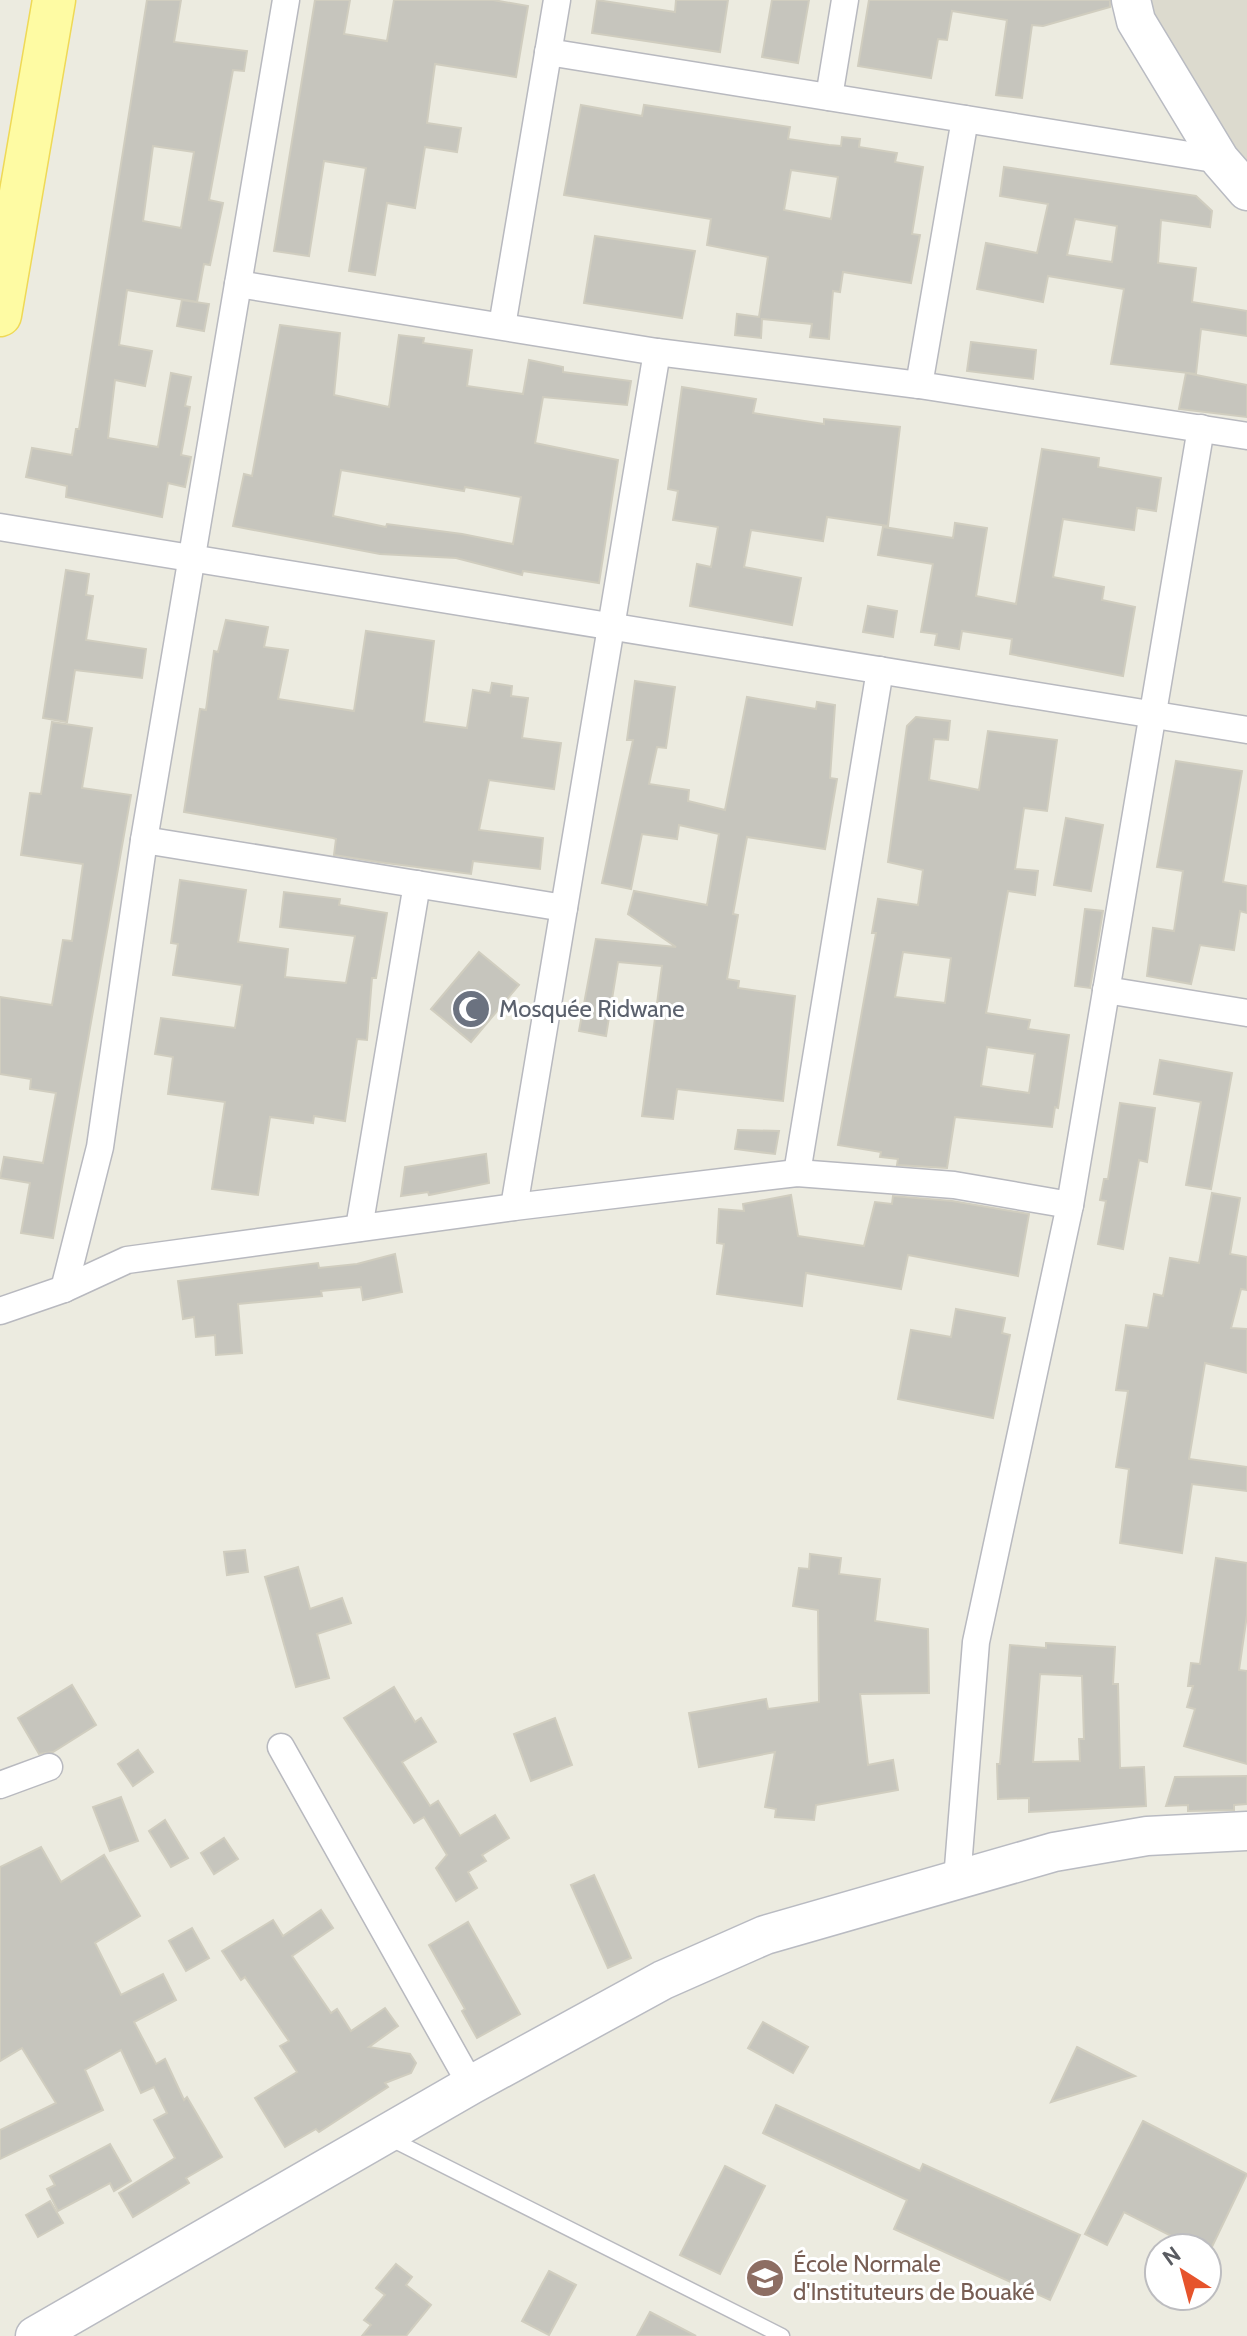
<svg xmlns="http://www.w3.org/2000/svg" width="1247" height="2336" viewBox="0 0 1247 2336" font-family="Cabin,sans-serif">
	<style>
		.education { fill: #dcdace }
		.building { fill: #c6c5bd; stroke: #d0cdbf; stroke-width: 2; fill-rule: evenodd }
		.lines { fill: none; stroke-linecap: round; stroke-linejoin: round }
		.lane-casing { stroke: #b8b9bf; stroke-width: 17 }
		.street-casing { stroke: #b8b9bf; stroke-width: 29 }
		.secondary-casing { stroke: #b9bbc2; stroke-width: 41 }
		.primary-casing { stroke: #efd956; stroke-width: 45 }
		.lane { stroke: #fff; stroke-width: 14 }
		.street { stroke: #fff; stroke-width: 26 }
		.secondary { stroke: #fff; stroke-width: 38 }
		.primary { stroke: #fefba3; stroke-width: 42 }
		.labels { text-anchor: middle; stroke-width: 6; stroke-linejoin: round; paint-order: stroke }
		.worship-label { font-size: 24px; fill: #5b616d; stroke: #fff; text-anchor: start }
		.education-label { font-size: 24px; fill: #785e54; stroke: #fff; text-anchor: start }
	</style>
	<rect width="100%" height="100%" fill="#ecebe0"/>
	<path class="education" d="M1151,0H1247V175L1148,11Z"/>
	<g class="building">
		<path d="M147,0H181L174,42L247,51L244,71L233,70L209,200L223,203L210,265L204,264L197,302L127,290L119,345L152,351L145,386L115,380L108,438L158,447L171,373L191,377L185,406L190,407L181,455L191,457L185,487L168,483L162,517L66,497L67,486L26,477L32,448L72,455L76,429H79ZM153,146L194,152L181,228L143,221Z"/>
		<path d="M315,0H350L344,34L387,41L394,0H493L528,6L516,77L435,64L427,123L461,128L457,152L425,147L415,208L387,203L375,275L349,271L366,168L324,161L309,256L274,251Z"/>
		<path d="M597,0L675,12L676,0H728L720,52L592,33Z"/>
		<path d="M772,0H809L798,63L762,57Z"/>
		<path d="M869,0H1110V7L1043,26L1032,25L1022,98L996,95L1007,20L952,11L947,40L938,39L931,78L858,66Z"/>
		<path d="M581,105L642,116L644,105L790,127L788,139L829,145L841,146L842,137L860,139L859,147L897,153L895,162L923,167L912,234L920,235L911,283L843,272L840,292L833,291L829,339L810,337L812,324L762,319L761,338L735,335L737,314L759,317L768,257L707,245L711,219L564,195ZM791,170L838,177L831,219L784,210Z"/>
		<path d="M1004,167L1196,196L1212,211L1210,227L1161,220L1158,263L1196,268L1192,302L1247,311V336L1201,329L1196,374L1111,364L1124,289L1048,276L1043,302L977,289L986,243L1037,253L1048,204L1000,196ZM1075,219L1117,226L1112,262L1067,255Z"/>
		<path d="M595,236L695,251L682,318L584,303Z"/>
		<path d="M182,300L209,304L204,331L177,326Z"/>
		<path d="M280,325L340,333L334,395L389,407L399,335L424,338L423,343L472,350L467,386L523,394L529,360L563,367V372L631,381L627,405L543,397L535,443L618,460L599,583L523,571L522,575L456,558L380,554L233,526L244,474L252,476ZM341,470L464,491L465,487L521,497L513,544L462,534L387,524L386,527L333,516Z"/>
		<path d="M971,342L1036,350L1033,379L967,371Z"/>
		<path d="M1186,373L1247,385V417L1179,409Z"/>
		<path d="M682,387L756,399L753,413L824,424V419L900,427L888,526L827,517L823,541L751,530L744,567L801,578L792,625L690,606L697,564L711,567L718,527L673,520L678,491L668,489Z"/>
		<path d="M1042,449L1099,458L1098,467L1161,478L1156,511L1137,508L1134,530L1063,519L1053,577L1104,587L1102,600L1135,607L1123,676L1010,654L1012,639L962,631L959,649L935,645L937,634L921,632L933,564L878,555L883,527L953,538L955,523L987,528L976,596L1016,604Z"/>
		<path d="M66,570L89,574L86,595L93,596L86,640L146,649L142,678L75,670L67,722L43,718Z"/>
		<path d="M868,606L897,611L893,637L863,632Z"/>
		<path d="M226,620L268,627L264,647L288,650L278,699L354,711L366,631L434,641L424,722L467,728L473,690L490,693L492,683L512,686L511,696L528,698L522,738L561,743L554,789L489,780L479,830L543,838L540,869L473,861L471,874L378,862L334,855L336,839L333,838L184,812L200,709L206,710L214,651L218,652Z"/>
		<path d="M635,681L675,687L666,748L657,747L649,784L689,790L688,801L725,810L747,697L816,709L817,702L835,705L830,778L837,779L825,849L747,837L733,914L738,915L727,979L739,981L738,988L795,996L783,1101L677,1089L673,1119L642,1116L662,966L618,962L606,1036L579,1031L596,939L676,947L628,914L634,891L707,905L719,834L679,825L677,839L642,834L631,889L602,883L633,740H627Z"/>
		<path d="M916,717L950,721L948,740L934,739L929,780L979,790L988,731L1057,740L1047,811L1024,808L1015,869L1038,871L1035,895L1008,891L986,1013L1030,1020L1028,1029L1069,1035L1058,1108L1055,1107L1052,1127L955,1117L947,1168L897,1165L898,1159L880,1157L881,1152L838,1145L876,933H872L878,899L918,905L923,870L888,862L907,726ZM903,952L951,958L945,1003L895,997ZM987,1047L1035,1054L1029,1093L981,1086Z"/>
		<path d="M52,722L92,728L82,788L131,795L53,1238L21,1233L30,1183L0,1178L4,1157L43,1163L56,1093L30,1089L31,1079L0,1074V997L52,1005L63,940L72,941L83,864L21,855L30,793L41,794Z"/>
		<path d="M1176,761L1242,771L1223,882L1247,886V913L1240,911L1234,950L1200,945L1191,984L1147,976L1153,928L1174,931L1183,871L1157,867Z"/>
		<path d="M1066,818L1103,825L1091,891L1054,885Z"/>
		<path d="M180,880L246,890L238,942L288,949L285,977L346,983L355,936L280,927L284,892L340,899L339,905L387,913L376,978H372L367,1040L357,1039L345,1121L314,1116L313,1123L270,1117L258,1195L212,1189L225,1102L168,1094L173,1057L155,1054L161,1018L235,1028L242,985L173,975L178,944L171,943Z"/>
		<path d="M1085,909L1103,911L1090,988L1075,986Z"/>
		<path d="M479,952L519,985L471,1042L431,1009Z"/>
		<path d="M1160,1060L1232,1073L1211,1189L1186,1185L1201,1102L1154,1094Z"/>
		<path d="M1120,1103L1155,1108L1147,1162L1139,1160L1123,1249L1098,1244L1106,1201L1100,1200L1104,1179H1108Z"/>
		<path d="M738,1130L779,1131L775,1154L735,1149Z"/>
		<path d="M486,1154L489,1183L429,1195L428,1192L401,1196L405,1167Z"/>
		<path d="M1212,1193L1240,1198L1230,1254L1247,1257V1290L1241,1289L1231,1328L1247,1329V1373L1205,1363L1189,1459L1247,1467V1491L1192,1484L1182,1553L1120,1543L1129,1469L1116,1467L1128,1391L1116,1390L1126,1325L1148,1328L1154,1294L1163,1296L1170,1258L1199,1263Z"/>
		<path d="M791,1195L798,1236L864,1246L875,1202L892,1204L893,1196L952,1201L1029,1214L1018,1276L908,1255L901,1289L806,1273L802,1306L717,1294L724,1244L717,1243L719,1209L744,1211L743,1204Z"/>
		<path d="M395,1254L402,1292L363,1300L361,1287L321,1291L322,1296L238,1304L242,1353L216,1355L215,1335L196,1337L194,1317L183,1319L178,1281L318,1263L319,1268L357,1264Z"/>
		<path d="M956,1309L1005,1318L1002,1333L1010,1335L993,1418L898,1399L911,1330L951,1337Z"/>
		<path d="M245,1550L248,1572L227,1575L224,1552Z"/>
		<path d="M810,1554L841,1558L839,1574L880,1579L875,1621L928,1629L929,1693L860,1694L868,1765L893,1760L898,1790L816,1805L814,1820L775,1817L776,1809L765,1807L775,1752L699,1767L689,1713L766,1699L768,1709L819,1702L818,1610L793,1606L799,1568L809,1569Z"/>
		<path d="M1216,1558L1247,1563V1615L1239,1670L1247,1671V1764L1184,1746L1195,1709L1187,1707L1193,1686H1188L1191,1663L1200,1664Z"/>
		<path d="M298,1567L310,1609L342,1598L351,1623L317,1634L329,1678L296,1687L265,1577Z"/>
		<path d="M1046,1643L1115,1647L1113,1684H1118L1120,1768L1144,1767L1146,1806L1029,1812V1798L998,1799L997,1764H1000L1010,1645L1046,1648ZM1040,1674L1082,1676L1084,1739H1079L1080,1761L1033,1762Z"/>
		<path d="M72,1685L96,1725L53,1752L39,1754L18,1718Z"/>
		<path d="M394,1687L415,1722L421,1718L436,1742L402,1762L430,1806L438,1801L460,1836L495,1815L509,1838L482,1855L486,1861L468,1872L477,1888L456,1901L436,1868L447,1855L424,1817L414,1823L344,1718Z"/>
		<path d="M555,1718L572,1765L531,1781L514,1734Z"/>
		<path d="M138,1750L153,1772L133,1786L118,1764Z"/>
		<path d="M1247,1776V1804L1234,1805V1810L1188,1811V1805L1166,1806L1175,1777Z"/>
		<path d="M121,1797L138,1841L110,1851L93,1807Z"/>
		<path d="M165,1820L188,1858L171,1867L149,1831Z"/>
		<path d="M224,1838L238,1859L214,1874L201,1853Z"/>
		<path d="M41,1847L61,1882L104,1855L140,1916L95,1943L121,1995L163,1974L176,2000L134,2022L156,2064L165,2059L184,2100L187,2097L222,2157L186,2178L189,2183L133,2217L119,2193L175,2158L154,2120L167,2113L154,2087L141,2093L121,2050L85,2070L103,2110L0,2159V2130L56,2103L22,2048L0,2061V1867Z"/>
		<path d="M594,1875L631,1958L608,1968L571,1885Z"/>
		<path d="M321,1910L333,1928L292,1956L331,2013L337,2009L351,2031L385,2008L398,2026L369,2047L410,2054L416,2063L411,2073L385,2083L388,2087L319,2132L316,2129L285,2147L255,2098L297,2072L280,2046L289,2041L245,1977L241,1980L222,1951L273,1920L283,1936Z"/>
		<path d="M468,1922L520,2014L477,2038L462,2011L465,2009L429,1945Z"/>
		<path d="M192,1928L209,1958L186,1971L169,1941Z"/>
		<path d="M763,2022L808,2047L793,2073L748,2048Z"/>
		<path d="M1077,2047L1135,2076L1051,2102Z"/>
		<path d="M776,2105L920,2171L923,2164L1080,2235L1050,2300L894,2229L907,2200L763,2133Z"/>
		<path d="M1143,2121L1247,2174L1208,2255L1207,2248H1195L1124,2212L1107,2245L1085,2234Z"/>
		<path d="M110,2144L131,2181L114,2191L110,2183L58,2211L47,2189L55,2185L50,2176Z"/>
		<path d="M725,2166L765,2186L720,2274L680,2255Z"/>
		<path d="M50,2201L63,2223L38,2237L26,2215Z"/>
		<path d="M396,2264L412,2277L406,2285L431,2305L406,2336H362L371,2325L364,2320L385,2295L376,2288Z"/>
		<path d="M549,2271L576,2285L549,2335L522,2321Z"/>
		<path d="M650,2312L696,2336H637Z"/>
	</g>
	<g class="lines">
		<defs>
			<path id="lane" d="M389,2138L782,2336"/>
			<g id="street">
				<path d="M548,52L1220,160"/>
				<path d="M829,97L845,0"/>
				<path d="M238,284L657,352L919,385L1247,436"/>
				<path d="M502,326L557,0"/>
				<path d="M919,385L965,119"/>
				<path d="M0,527L1247,730"/>
				<path d="M144,840L564,908"/>
				<path d="M1106,990L1247,1013"/>
				<path d="M797,1173L880,670"/>
				<path d="M514,1207L657,352"/>
				<path d="M359,1228L417,884"/>
				<path d="M64,1289L100,1147L144,840L286,0"/>
				<path d="M0,1311L64,1289L127,1260L514,1207L797,1173L954,1185L1070,1205"/>
				<path d="M281,1747L471,2085"/>
				<path d="M0,1785L49,1767"/>
				<path d="M957,1880L976,1642L1070,1205L1201,428"/>
			</g>
			<g id="secondary">
				<path d="M1131,0L1136,21L1220,160L1247,191"/>
				<path d="M35,2336L471,2085L663,1980L765,1935L1054,1852L1147,1836L1247,1831"/>
			</g>
			<path id="primary" d="M0,315L54,0"/>
		</defs>
		<use href="#lane" class="lane-casing"/>
		<use href="#street" class="street-casing"/>
		<use href="#secondary" class="secondary-casing"/>
		<use href="#primary" class="primary-casing"/>
		<use href="#lane" class="lane"/>
		<use href="#street" class="street"/>
		<use href="#secondary" class="secondary"/>
		<use href="#primary" class="primary"/>
	</g>
	<defs>
		<symbol id="mosque-disc" viewBox="-11 -11 22 22"><circle r="9.5" fill="#6b7280" stroke="#fff"/><path d="M3.5-4.9A6 6 0 1 0 3.5 4.9A5 5 0 1 1 3.5-4.9Z" fill="#fff"/></symbol>
		<symbol id="university-disc" viewBox="-11 -11 22 22"><circle r="9.5" fill="#8d6e63" stroke="#fff"/><path d="M0-5L7-2L0 1L-7-2ZM-4 1L0 2.5L4 1V4Q0 6-4 4Z" fill="#fff"/></symbol>
	</defs>
	<g fill-rule="evenodd">
		<use href="#mosque-disc" x="449" y="987" width="44" height="44"/>
		<use href="#university-disc" x="743" y="2256" width="44" height="44"/>
	</g>
	<g class="labels">
		<g class="worship-label">
			<text x="499" y="1017">Mosquée Ridwane</text>
		</g>
		<g class="education-label">
			<text x="793" y="2272">École Normale<tspan x="793" dy="28">d'Instituteurs de Bouaké</tspan></text>
		</g>
	</g>
	<g transform="translate(1183 2272) rotate(324)"><circle r="38" fill="#ffffff" stroke="#bdbdc0" stroke-width="2"/>
	<path d="M0-6L14 30L0 20L-14 30Z" fill="#e6542c"/>
	<text y="-12" font-size="22" font-weight="bold" text-anchor="middle" fill="#595b61">N</text>
	</g>
</svg>
